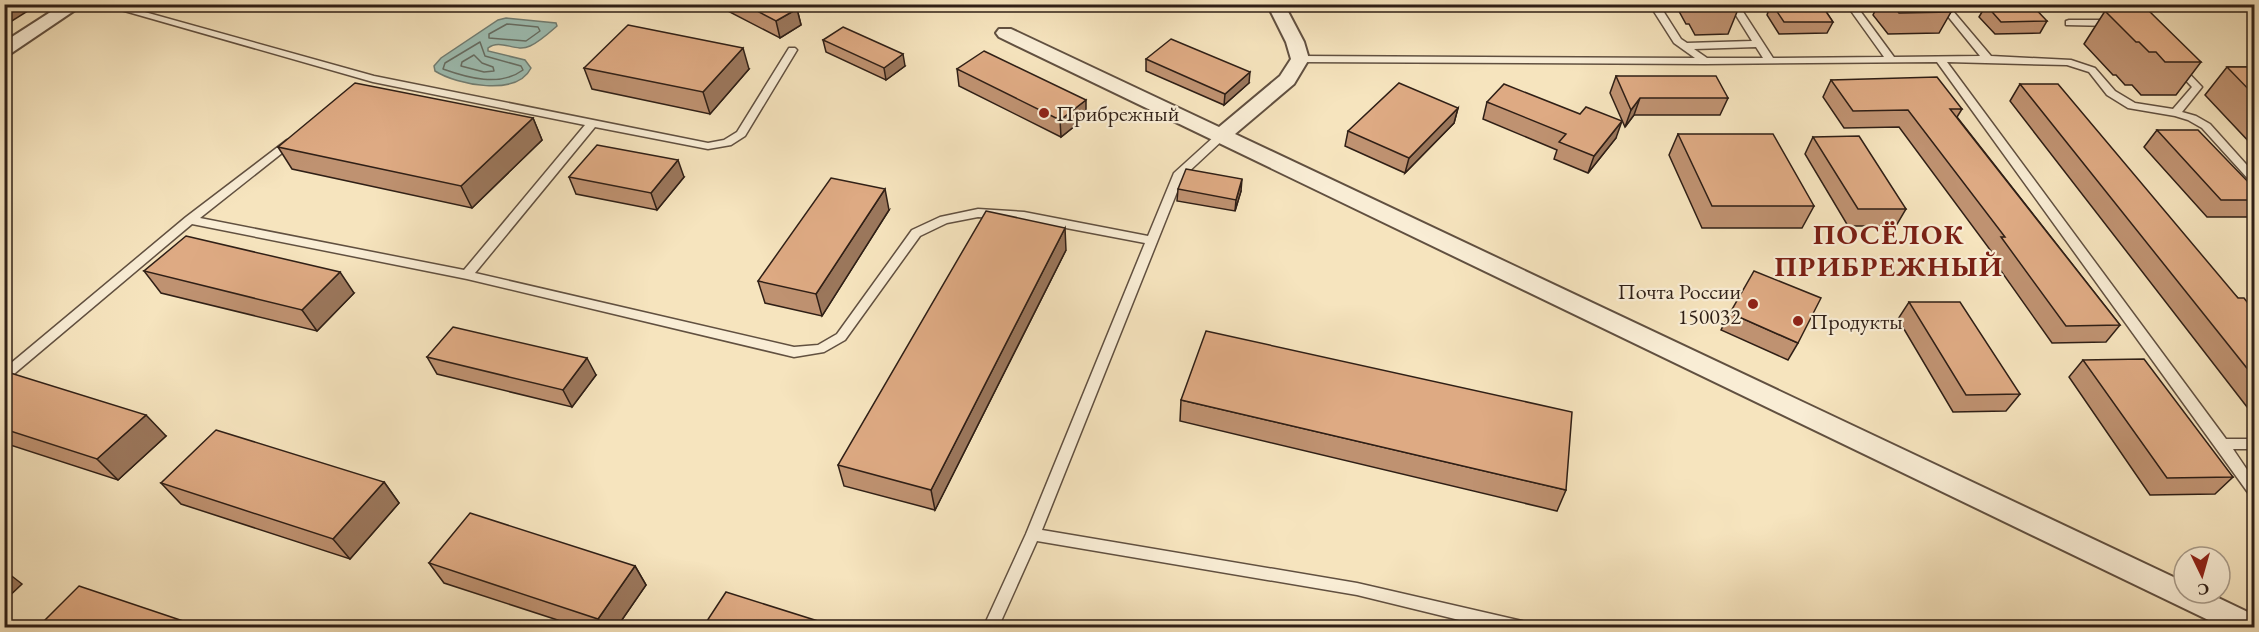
<svg xmlns="http://www.w3.org/2000/svg" width="2259" height="632" viewBox="0 0 2259 632" font-family="'EB Garamond',serif">
	<style>
		.water { fill: #9dbeb3; stroke: #717e74; stroke-width: 1.5 }
		.lines { fill: none; stroke-linecap: round; stroke-linejoin: round }
		.shore { stroke: #666e64; stroke-width: 1.5 }
		.service-casing { stroke: #615040; stroke-width: 3 }
		.minor-casing { stroke: #615040; stroke-width: 4 }
		.service { fill: #f9edd5; fill-rule: evenodd }
		.minor { fill: #f9edd5; fill-rule: evenodd }
		.wall { fill: #bf9271; stroke: #2f1f16; stroke-width: 1.5 }
		.shaded-wall { fill: #9b775c; stroke: #2f1f16; stroke-width: 1.5 }
		.building { fill: #deaa83; stroke: #2f1f16; stroke-width: 1.5 }
		.poi-dot { fill: #8f2418; stroke: #f9edd5; stroke-width: 2 }
		.labels { text-anchor: middle; stroke-width: 4.5; stroke-linejoin: round; paint-order: stroke }
		.poi-label { font-size: 22px; fill: #2f1f16; stroke: #f9edd5; text-anchor: start }
		.district-label { font-size: 28px; font-weight: bold; letter-spacing: 1.5px; fill: #7a1f14; stroke: #f9edd5 }
	</style>
	<rect width="100%" height="100%" fill="#f6e4be"/>
	<filter id="stains"><feTurbulence type="fractalNoise" baseFrequency=".00333" numOctaves="4"/><feColorMatrix values="0 0 0 0 .2 0 0 0 0 .09 0 0 0 0 .02 0 0 0 .5 -.17"/></filter>
	<radialGradient id="worn" r=".72"><stop offset=".6" stop-color="#630" stop-opacity="0"/><stop offset="1" stop-color="#630" stop-opacity=".3"/></radialGradient>
	<path class="water" d="M506,18L556,23L557,26C549,33 539,42 530,46C515,53 501,38 488,48V51L525,60L531,68C517,97 457,85 435,71L434,66L441,58L498,20Z"/>
	<g class="lines">
		<g class="shore">
			<path d="M507,24L538,27L540,31L526,41L489,38V34Z"/>
			<path d="M480,42L485,56L521,66L523,70C500,87 468,78 443,69L445,63Z"/>
			<path d="M474,55L482,63L493,67L494,71L484,72L461,66L462,62Z"/>
		</g>
		<defs>
			<g id="service">
				<path d="M100,4H116L374,76L708,143L724,140L737,132L789,48H795L797,50L745,136L731,145L708,149L595,127L475,273L794,347L818,345L837,334L912,230L940,217L978,209L1024,212L1148,236L1174,173L1217,134H1225L1226,136L1225,138L1183,177L1042,530L1357,583L1522,621L1527,623L1529,628H1492L1357,595L1037,541L998,628H983L1026,534L1145,243L1024,220L978,217L947,223L920,236L845,340L824,352L794,357L467,279L192,224L8,379L4,381V369L186,217L287,140H295L296,142L200,218L464,270L585,125L373,82Z"/>
				<path d="M1648,4L1660,6L1681,39L1687,43L1752,41L1729,4H1738L1773,58L1884,57L1846,4H1855L1894,57L1980,56L1938,4H1947L1991,56L2071,60L2095,68L2115,91L2135,103L2173,109L2192,87L2173,67L2178,64L2181,65L2202,87L2182,112L2196,116L2210,124L2254,173V182L2250,181L2202,128L2188,120L2175,116L2128,108L2107,95L2089,72L2067,65L1947,62L2226,439H2254V449H2233L2254,480V495L2249,494L1937,62L1705,64L1300,62L1295,59L1300,56L1695,58L1674,43L1653,10ZM1756,47L1763,58H1707L1694,49Z"/>
				<path d="M2069,20H2113L2118,23L2113,26L2066,25V21Z"/>
			</g>
			<g id="minor">
				<path d="M63,4H84L10,54L4,55V42Z"/>
				<path d="M1267,4H1284L1304,42L1309,59L1294,84L1235,134L2184,582V593H2208L2254,615V628H2225L999,37L996,33L999,29H1011L1219,127L1280,76L1291,59L1286,42Z"/>
			</g>
		</defs>
		<use href="#service" class="service-casing"/>
		<use href="#minor" class="minor-casing"/>
		<use href="#service" class="service"/>
		<use href="#minor" class="minor"/>
	</g>
	<g class="wall">
		<path d="M721,4H789L797,9L801,25L780,38L722,8Z"/>
		<path d="M1675,4H1738L1739,7L1728,34L1695,35L1689,24H1686Z"/>
		<path d="M1771,4H1821L1833,22L1827,33L1779,34L1767,15Z"/>
		<path d="M1875,4H1944L1951,12L1939,33L1888,34L1873,15L1877,7Z"/>
		<path d="M1986,5L2047,21L2040,33L1995,34L1979,17Z"/>
		<path d="M2105,11L2201,62L2176,95H2141L2132,85H2125L2116,75H2113L2084,44Z"/>
		<path d="M823,40L905,66L886,80L826,52Z"/>
		<path d="M1146,59L1249,83L1224,105L1146,71Z"/>
		<path d="M2227,67H2254V147L2205,95Z"/>
		<path d="M584,68L749,69L710,114L592,89Z"/>
		<path d="M957,69L1086,117L1061,137L959,86Z"/>
		<path d="M1616,76L1728,98L1720,115H1634L1625,127L1610,93Z"/>
		<path d="M1831,80L1962,109L1957,117L2120,325L2106,342L2052,343L1989,254L1991,251L1899,127L1844,128L1823,97Z"/>
		<path d="M2020,84L2238,298L2254,311V416L2010,101Z"/>
		<path d="M1487,102L1616,138L1588,173L1554,159L1557,150L1483,119Z"/>
		<path d="M1458,108L1454,123L1405,173L1345,146L1348,131Z"/>
		<path d="M533,118L542,140L472,208L292,169L278,147Z"/>
		<path d="M2157,130L2254,188V212L2250,217H2207L2144,147Z"/>
		<path d="M1678,134L1814,206L1802,228H1702L1669,155Z"/>
		<path d="M1813,137L1906,209L1896,226H1848L1805,154Z"/>
		<path d="M569,177H684L657,210L576,194Z"/>
		<path d="M1178,189L1241,191L1235,211L1177,201Z"/>
		<path d="M889,210L822,316L765,303L758,281Z"/>
		<path d="M1066,250L935,510L844,486L838,465Z"/>
		<path d="M144,271L354,293L317,331L161,293Z"/>
		<path d="M1909,302L2020,394L2006,411L1953,412L1898,319Z"/>
		<path d="M1730,313L1798,343L1788,360L1721,330Z"/>
		<path d="M427,357L596,375L572,407L437,374Z"/>
		<path d="M2083,360L2233,477L2215,494L2150,495L2069,377Z"/>
		<path d="M4,371L166,436L118,480L4,443Z"/>
		<path d="M1181,400L1566,490L1557,511L1180,421Z"/>
		<path d="M384,482L399,503L350,559L181,504L161,483Z"/>
		<path d="M429,563L635,566L646,585L617,627H579L444,583Z"/>
	</g>
	<g class="shaded-wall">
		<path d="M25,4H39L4,26V17Z"/>
		<path d="M797,9L801,25L780,38L776,21Z"/>
		<path d="M743,48L749,69L710,114L703,92Z"/>
		<path d="M903,54L905,66L886,80L884,68Z"/>
		<path d="M1250,72L1249,83L1224,105L1225,94Z"/>
		<path d="M1640,98L1634,115L1625,127L1631,110Z"/>
		<path d="M1086,100V117L1061,137L1060,120Z"/>
		<path d="M1458,108L1454,123L1405,173L1409,158Z"/>
		<path d="M533,118L542,140L472,208L461,186Z"/>
		<path d="M1622,121L1616,138L1588,173L1594,156Z"/>
		<path d="M678,160L684,177L657,210L651,193Z"/>
		<path d="M1242,179L1241,191L1235,211L1236,200Z"/>
		<path d="M885,189L889,210L822,316L816,294Z"/>
		<path d="M1065,228L1066,250L935,510L931,490Z"/>
		<path d="M340,272L354,293L317,331L302,310Z"/>
		<path d="M587,358L596,375L572,407L563,390Z"/>
		<path d="M146,415L166,436L118,480L97,459Z"/>
		<path d="M384,482L399,503L350,559L333,539Z"/>
		<path d="M635,566L646,585L617,627H604L598,619Z"/>
		<path d="M4,570L22,584L4,601Z"/>
	</g>
	<g class="building">
		<path d="M4,4H25L4,17Z"/>
		<path d="M744,4H789L797,9L776,21Z"/>
		<path d="M1704,4H1738L1739,7L1706,8Z"/>
		<path d="M1772,4H1821L1833,22H1784Z"/>
		<path d="M1892,4H1944L1951,12L1899,13Z"/>
		<path d="M2031,4L2047,21L2001,22L1986,5Z"/>
		<path d="M2105,11H2149L2201,62H2165L2156,52H2149L2139,42H2136Z"/>
		<path d="M628,25L743,48L703,92L584,68Z"/>
		<path d="M843,27L903,54L884,68L823,40Z"/>
		<path d="M1171,39L1250,72L1225,94L1146,59Z"/>
		<path d="M984,51L1086,100L1060,120L957,69Z"/>
		<path d="M2227,67H2254V95Z"/>
		<path d="M1616,76H1716L1728,98H1640L1631,110Z"/>
		<path d="M1937,77L1962,109H1950L2120,325L2066,326L2001,237H2005L1908,110L1853,111L1831,80Z"/>
		<path d="M355,83L533,118L461,186L278,147Z"/>
		<path d="M1399,83L1458,108L1409,158L1348,131Z"/>
		<path d="M1504,84L1580,114L1586,107L1622,121L1594,156L1559,142L1566,134L1487,102Z"/>
		<path d="M2020,84H2058L2238,298H2244L2254,311V377Z"/>
		<path d="M2157,130H2198L2254,188V200H2221Z"/>
		<path d="M1678,134H1773L1814,206H1712Z"/>
		<path d="M1859,136L1906,209H1858L1813,137Z"/>
		<path d="M597,145L678,160L651,193L569,177Z"/>
		<path d="M1186,169L1242,179L1236,200L1178,189Z"/>
		<path d="M831,178L885,189L816,294L758,281Z"/>
		<path d="M986,211L1065,228L931,490L838,465Z"/>
		<path d="M186,236L340,272L302,310L144,271Z"/>
		<path d="M1754,271L1821,298L1798,343L1730,313Z"/>
		<path d="M1909,302H1960L2020,394L1966,395Z"/>
		<path d="M453,327L587,358L563,390L427,357Z"/>
		<path d="M1206,331L1572,412L1566,490L1181,400Z"/>
		<path d="M2144,359L2233,477L2167,478L2083,360Z"/>
		<path d="M4,371L146,415L97,459L4,429Z"/>
		<path d="M216,430L384,482L333,539L161,483Z"/>
		<path d="M470,513L635,566L598,619L429,563Z"/>
		<path d="M79,586L201,627H38Z"/>
		<path d="M726,592L837,627H703Z"/>
	</g>
	<g class="poi-dot">
		<circle cx="1044" cy="113" r="6"/>
		<circle cx="1753" cy="304" r="6"/>
		<circle cx="1798" cy="321" r="6"/>
	</g>
	<g class="labels">
		<g class="poi-label">
			<text x="1056" y="121">Прибрежный</text>
			<text x="1741" y="299" text-anchor="end">Почта России<tspan x="1741" dy="25">150032</tspan></text>
			<text x="1810" y="329">Продукты</text>
		</g>
		<g class="district-label">
			<text x="1889" y="244">ПОСЁЛОК<tspan x="1889" dy="32">ПРИБРЕЖНЫЙ</tspan></text>
		</g>
	</g>
	<rect width="2259" height="632" fill="none" stroke="#f6e4be" stroke-width="24"/>
	<rect x="6" y="6" width="2247" height="620" fill="none" stroke="#2f1f16" stroke-width="3"/>
	<rect x="12" y="12" width="2235" height="608" fill="none" stroke="#2f1f16" stroke-width="1.5"/>
	<g transform="translate(2202 575) rotate(175)"><circle r="28" fill="#f9edd5" stroke="#a89b89" stroke-width="1.5"/>
	<path d="M0-4.5L10 22L0 15L-10 22Z" fill="#8f2418"/>
	<text y="-9" font-size="16" font-weight="bold" text-anchor="middle" fill="#2f1f16">С</text>
	</g>
	<rect width="100%" height="100%" filter="url(#stains)"/>
	<rect width="100%" height="100%" fill="url(#worn)"/>
</svg>
